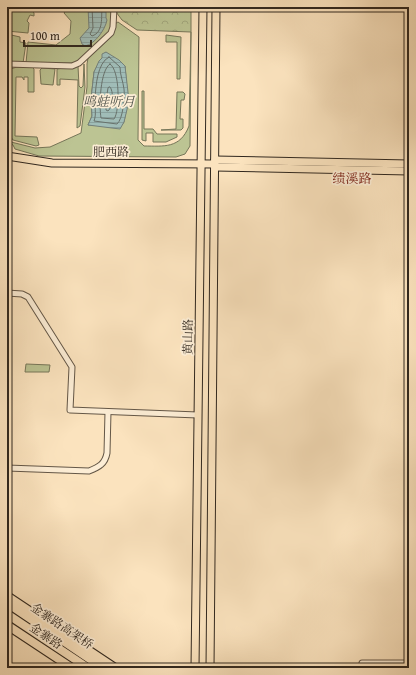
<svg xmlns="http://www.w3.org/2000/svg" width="416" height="675" viewBox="0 0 416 675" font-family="'Gentium Book Plus','Noto Serif SC',serif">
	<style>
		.grass { fill: #bcc493; stroke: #767659; fill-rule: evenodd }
		.forest { fill: url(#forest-crowns); stroke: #767659 }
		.water { fill: url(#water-rules); stroke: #74817b }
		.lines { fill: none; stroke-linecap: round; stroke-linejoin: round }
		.shore { stroke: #68726c; stroke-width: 1 }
		.minor-casing { stroke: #645747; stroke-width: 7 }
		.major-casing { stroke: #31281f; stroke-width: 9 }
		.highway-casing { stroke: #31281f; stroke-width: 10 }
		.minor { stroke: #fcedd5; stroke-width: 5 }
		.major { stroke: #fbe3be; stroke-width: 7 }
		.highway { stroke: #fbe3be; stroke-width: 8 }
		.labels { text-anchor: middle; stroke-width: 3.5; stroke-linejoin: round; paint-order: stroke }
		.street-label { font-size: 12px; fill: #31281f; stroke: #fcedd5 }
		.water-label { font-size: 13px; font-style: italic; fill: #52554d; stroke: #fcedd5 }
		.neighbourhood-label { font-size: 13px; fill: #7a1f14; stroke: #fcedd5 }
	</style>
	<defs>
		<pattern id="forest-crowns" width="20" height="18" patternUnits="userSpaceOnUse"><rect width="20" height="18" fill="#bcc493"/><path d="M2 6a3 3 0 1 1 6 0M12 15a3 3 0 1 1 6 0" fill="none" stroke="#a2a87e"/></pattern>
		<pattern id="water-rules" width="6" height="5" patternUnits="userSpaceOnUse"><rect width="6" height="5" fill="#a0bdb8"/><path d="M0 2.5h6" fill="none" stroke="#8aa29e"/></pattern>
	</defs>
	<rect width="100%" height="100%" fill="#fbe3be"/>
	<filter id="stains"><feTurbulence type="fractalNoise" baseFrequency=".005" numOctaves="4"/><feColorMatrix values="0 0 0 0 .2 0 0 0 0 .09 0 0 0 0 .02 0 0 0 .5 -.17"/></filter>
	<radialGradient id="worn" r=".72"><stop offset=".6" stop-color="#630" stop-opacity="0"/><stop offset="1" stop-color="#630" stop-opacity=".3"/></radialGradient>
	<g class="grass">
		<path d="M7,7H30L34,13V16L30,15L27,21L29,23L28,33L7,31Z"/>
		<path d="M68,7H112V26L109,34L75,63H26L28,42L56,45L70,34L71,21L64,13Z"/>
		<path d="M118,22L139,37L138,140L144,146C164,146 180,149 189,126L191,32L190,146L185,154L176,157L39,156L15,149L13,145L7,141V121L8,138L11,142L35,148L50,147L81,133L87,87V64L88,58L110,38L116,23ZM102,58L125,66L128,101L124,122L122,125H88L92,116L91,99L94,72Z"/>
		<path d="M7,34L20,37V42L26,43L23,63L10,62L7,59Z"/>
		<path d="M166,35L181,37L180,79H177V42H166Z"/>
		<path d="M84,64L85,87L80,126L77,128L78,80L60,79V85H57V69L78,66L79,86L81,88L83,86Z"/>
		<path d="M17,67H32L34,69V92H28V77H24V80L22,77H16L15,136L37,137L39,145L36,146L13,140L11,137V119L7,116V70Z"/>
		<path d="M42,68L55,69L53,85L41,84L40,70Z"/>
		<path d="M142,91H144V129H153L157,134H177V137L166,142H153V133H146V141L142,140Z"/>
		<path d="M177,92H183L185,94L184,100H181L180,119H183V128L181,130H161L176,129Z"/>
		<path d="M26,364L50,365L49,372H25Z"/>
	</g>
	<path class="forest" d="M116,7H191V32L137,30L122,20L116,12Z"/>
	<g class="water">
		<path d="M88,7H106V18L107,20C105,30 95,44 85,46L82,44L80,38L89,28Z"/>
		<path d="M106,52L119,60L125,66L129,101L124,122L120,129L88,125L92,116L91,99L94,72L99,61L102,58V54Z"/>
	</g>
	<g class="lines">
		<g class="shore">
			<path d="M92,7L93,28L90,34L92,36C104,32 101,17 102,7"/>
			<path d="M109,57L120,67C120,75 123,81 124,89C125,97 123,119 117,124L94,121C97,113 94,106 95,98C96,86 97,63 109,57Z"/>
			<path d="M110,64C120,70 120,111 114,119L101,118C99,106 100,70 110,64Z"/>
			<path d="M110,87C114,91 113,107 108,111L106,110V100L108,88Z"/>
		</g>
		<defs>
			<g id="minor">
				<path d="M7,64L72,66L79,63L111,33L113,27L114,7"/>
				<path d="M7,293L22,294L28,297L72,367L70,410L198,415"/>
				<path d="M7,468L89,471C99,467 105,464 107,453L108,412"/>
				<path d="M362,663H409"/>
			</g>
			<g id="major">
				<path d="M7,156L52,163L215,164"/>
				<path d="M215,160L409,164"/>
				<path d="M215,167L409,171"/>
				<path d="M195,668L203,7"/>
				<path d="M210,668L216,7"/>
			</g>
			<g id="highway">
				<path d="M7,596L115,668"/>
				<path d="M7,603L103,668"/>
				<path d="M7,614L88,668"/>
				<path d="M7,625L72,668"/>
			</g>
		</defs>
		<use href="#minor" class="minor-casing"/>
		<use href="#major" class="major-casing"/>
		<use href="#highway" class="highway-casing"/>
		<use href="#minor" class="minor"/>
		<use href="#major" class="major"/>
		<use href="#highway" class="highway"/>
	</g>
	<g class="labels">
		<g class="street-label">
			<text x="111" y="156">肥西路</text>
			<text transform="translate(188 337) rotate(-89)" y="4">黄山路</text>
			<text transform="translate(62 626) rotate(34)" y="4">金寨路高架桥</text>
			<text transform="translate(46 636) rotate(34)" y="4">金寨路</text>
		</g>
		<g class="water-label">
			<text x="109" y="106">鸣蛙听月</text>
		</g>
		<g class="neighbourhood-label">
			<text x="352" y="183">绩溪路</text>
		</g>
	</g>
	<rect width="416" height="675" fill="none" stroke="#fbe3be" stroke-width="24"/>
	<rect x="8" y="8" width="400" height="659" fill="none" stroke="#31281f" stroke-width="2"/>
	<rect x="12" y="12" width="392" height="651" fill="none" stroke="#31281f"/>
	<path d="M24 40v6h67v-6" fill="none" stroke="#31281f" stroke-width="2"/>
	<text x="30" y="40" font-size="12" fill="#31281f" stroke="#fcedd5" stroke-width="3" paint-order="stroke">100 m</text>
	<rect width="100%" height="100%" filter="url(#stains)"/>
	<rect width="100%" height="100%" fill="url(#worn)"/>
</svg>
